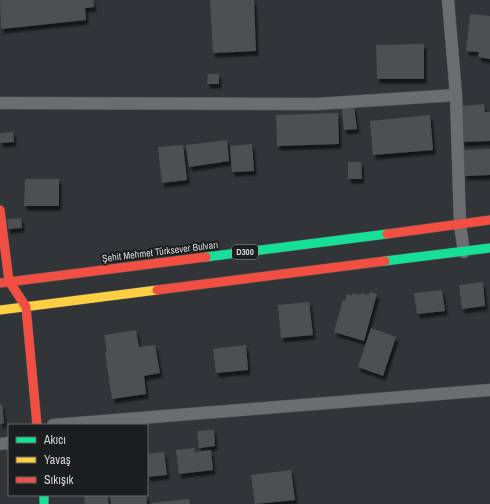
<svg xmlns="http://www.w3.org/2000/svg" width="490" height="504" viewBox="0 0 490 504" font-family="'Archivo Narrow',sans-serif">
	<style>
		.building { fill: #4e5051; filter: url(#shadow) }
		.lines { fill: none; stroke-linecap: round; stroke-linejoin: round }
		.street-casing { stroke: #4f5253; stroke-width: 13 }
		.fast-casing { stroke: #4f5253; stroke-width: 10 }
		.slow-casing { stroke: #4f5253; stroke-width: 10 }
		.jam-casing { stroke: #4f5253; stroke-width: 10 }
		.street { stroke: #6b6d6e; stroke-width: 12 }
		.fast { stroke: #16e098; stroke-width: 9 }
		.slow { stroke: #ffcf43; stroke-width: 9 }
		.jam { stroke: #f24e42; stroke-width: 9 }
		.labels { text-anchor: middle; stroke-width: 4; stroke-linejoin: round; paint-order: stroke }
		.shield { fill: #1b1d1e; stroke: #9c9ea0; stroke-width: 1 }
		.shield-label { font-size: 9px; font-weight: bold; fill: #d3d6d7 }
		.street-label { font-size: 10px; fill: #d3d6d7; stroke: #1b1d1e }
	</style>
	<defs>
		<filter id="shadow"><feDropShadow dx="2.5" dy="4.5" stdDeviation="1" flood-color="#0009"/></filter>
	</defs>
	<rect width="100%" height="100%" fill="#323537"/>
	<g class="building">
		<path d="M0,0H93L94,7L85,8L86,20L1,29Z"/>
		<path d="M210,0H254L256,51L213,53Z"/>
		<path d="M470,14L490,16V59L478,57L479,52L466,51Z"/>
		<path d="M424,44V79H377L376,45Z"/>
		<path d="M208,74H219V84H207Z"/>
		<path d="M484,104L485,112H490V141L462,142L460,106Z"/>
		<path d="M354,107L357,129L344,130L342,108Z"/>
		<path d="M338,113L339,144L277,146L276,115Z"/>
		<path d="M430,115L433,150L373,155L370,121Z"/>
		<path d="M13,132L14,142L0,143V133Z"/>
		<path d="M227,140L229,161L189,167L186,145Z"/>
		<path d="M252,144L254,171L232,172L230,146Z"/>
		<path d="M183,145L187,180L162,183L158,147Z"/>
		<path d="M490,149V175L464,176L463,150Z"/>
		<path d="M348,162H361L362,179H348Z"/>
		<path d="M25,179H59V206H24Z"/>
		<path d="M21,218L22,228L8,229L7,219Z"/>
		<path d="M483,282L485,306L462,309L459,285Z"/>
		<path d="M442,290L445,311L417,314L414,293Z"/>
		<path d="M370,292L377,294L364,341L334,332L343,300L345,301L347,294L352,296V293L361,295V293L369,295Z"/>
		<path d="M309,302L313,335L281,338L278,305Z"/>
		<path d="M371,328L396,337L383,376L358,367Z"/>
		<path d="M136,330L139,347L155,345L160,373L144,376L146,394L112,399L105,352H107L104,335Z"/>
		<path d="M246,345L248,370L216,373L213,349Z"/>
		<path d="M2,404L4,423L0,424V405Z"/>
		<path d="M214,430L215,446L199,448L197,431Z"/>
		<path d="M194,448L195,452L211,450L213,470L179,474L176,450Z"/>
		<path d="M164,452L167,475L147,477V454Z"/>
		<path d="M291,470L295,500L255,504L251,475Z"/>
		<path d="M84,495H107L109,504H85Z"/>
		<path d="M110,495H146L147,504H111Z"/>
		<path d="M189,499L190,504H151V503Z"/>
	</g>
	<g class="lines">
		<defs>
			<g id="street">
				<path d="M448,0L456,95L460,225L464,252"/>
				<path d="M0,103L316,104L456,95"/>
				<path d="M53,425L490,390"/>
				<path d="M0,444L9,443"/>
			</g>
			<g id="fast">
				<path d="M206,257L387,234"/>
				<path d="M385,261L490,248"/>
				<path d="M44,495V504"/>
			</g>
			<path id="slow" d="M0,310L157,290"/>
			<g id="jam">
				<path d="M0,210L9,281L26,307L37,425"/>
				<path d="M387,234L490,220"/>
				<path d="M0,283L206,257"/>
				<path d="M157,290L385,261"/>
			</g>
		</defs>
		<use href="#street" class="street-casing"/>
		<use href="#fast" class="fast-casing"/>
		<use href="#slow" class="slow-casing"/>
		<use href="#jam" class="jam-casing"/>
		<use href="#street" class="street"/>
		<use href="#fast" class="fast"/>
		<use href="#slow" class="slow"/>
		<use href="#jam" class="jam"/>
	</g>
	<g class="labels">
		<rect class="shield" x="232" y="245" width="26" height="14" rx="3"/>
		<g class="shield-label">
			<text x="245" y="255">D300</text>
		</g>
		<g class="street-label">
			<text transform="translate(160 251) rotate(-7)" y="4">Şehit Mehmet Türksever Bulvarı</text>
		</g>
	</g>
	<rect x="8" y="424" width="140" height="72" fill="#1b1d1e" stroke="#656768"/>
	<rect x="16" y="437" width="20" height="6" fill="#16e098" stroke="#656768"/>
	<text x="44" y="444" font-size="12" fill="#d3d6d7">Akıcı</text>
	<rect x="16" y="457" width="20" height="6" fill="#ffcf43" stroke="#656768"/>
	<text x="44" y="464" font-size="12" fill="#d3d6d7">Yavaş</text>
	<rect x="16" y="477" width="20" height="6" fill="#f24e42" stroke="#656768"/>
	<text x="44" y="484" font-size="12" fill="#d3d6d7">Sıkışık</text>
</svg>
